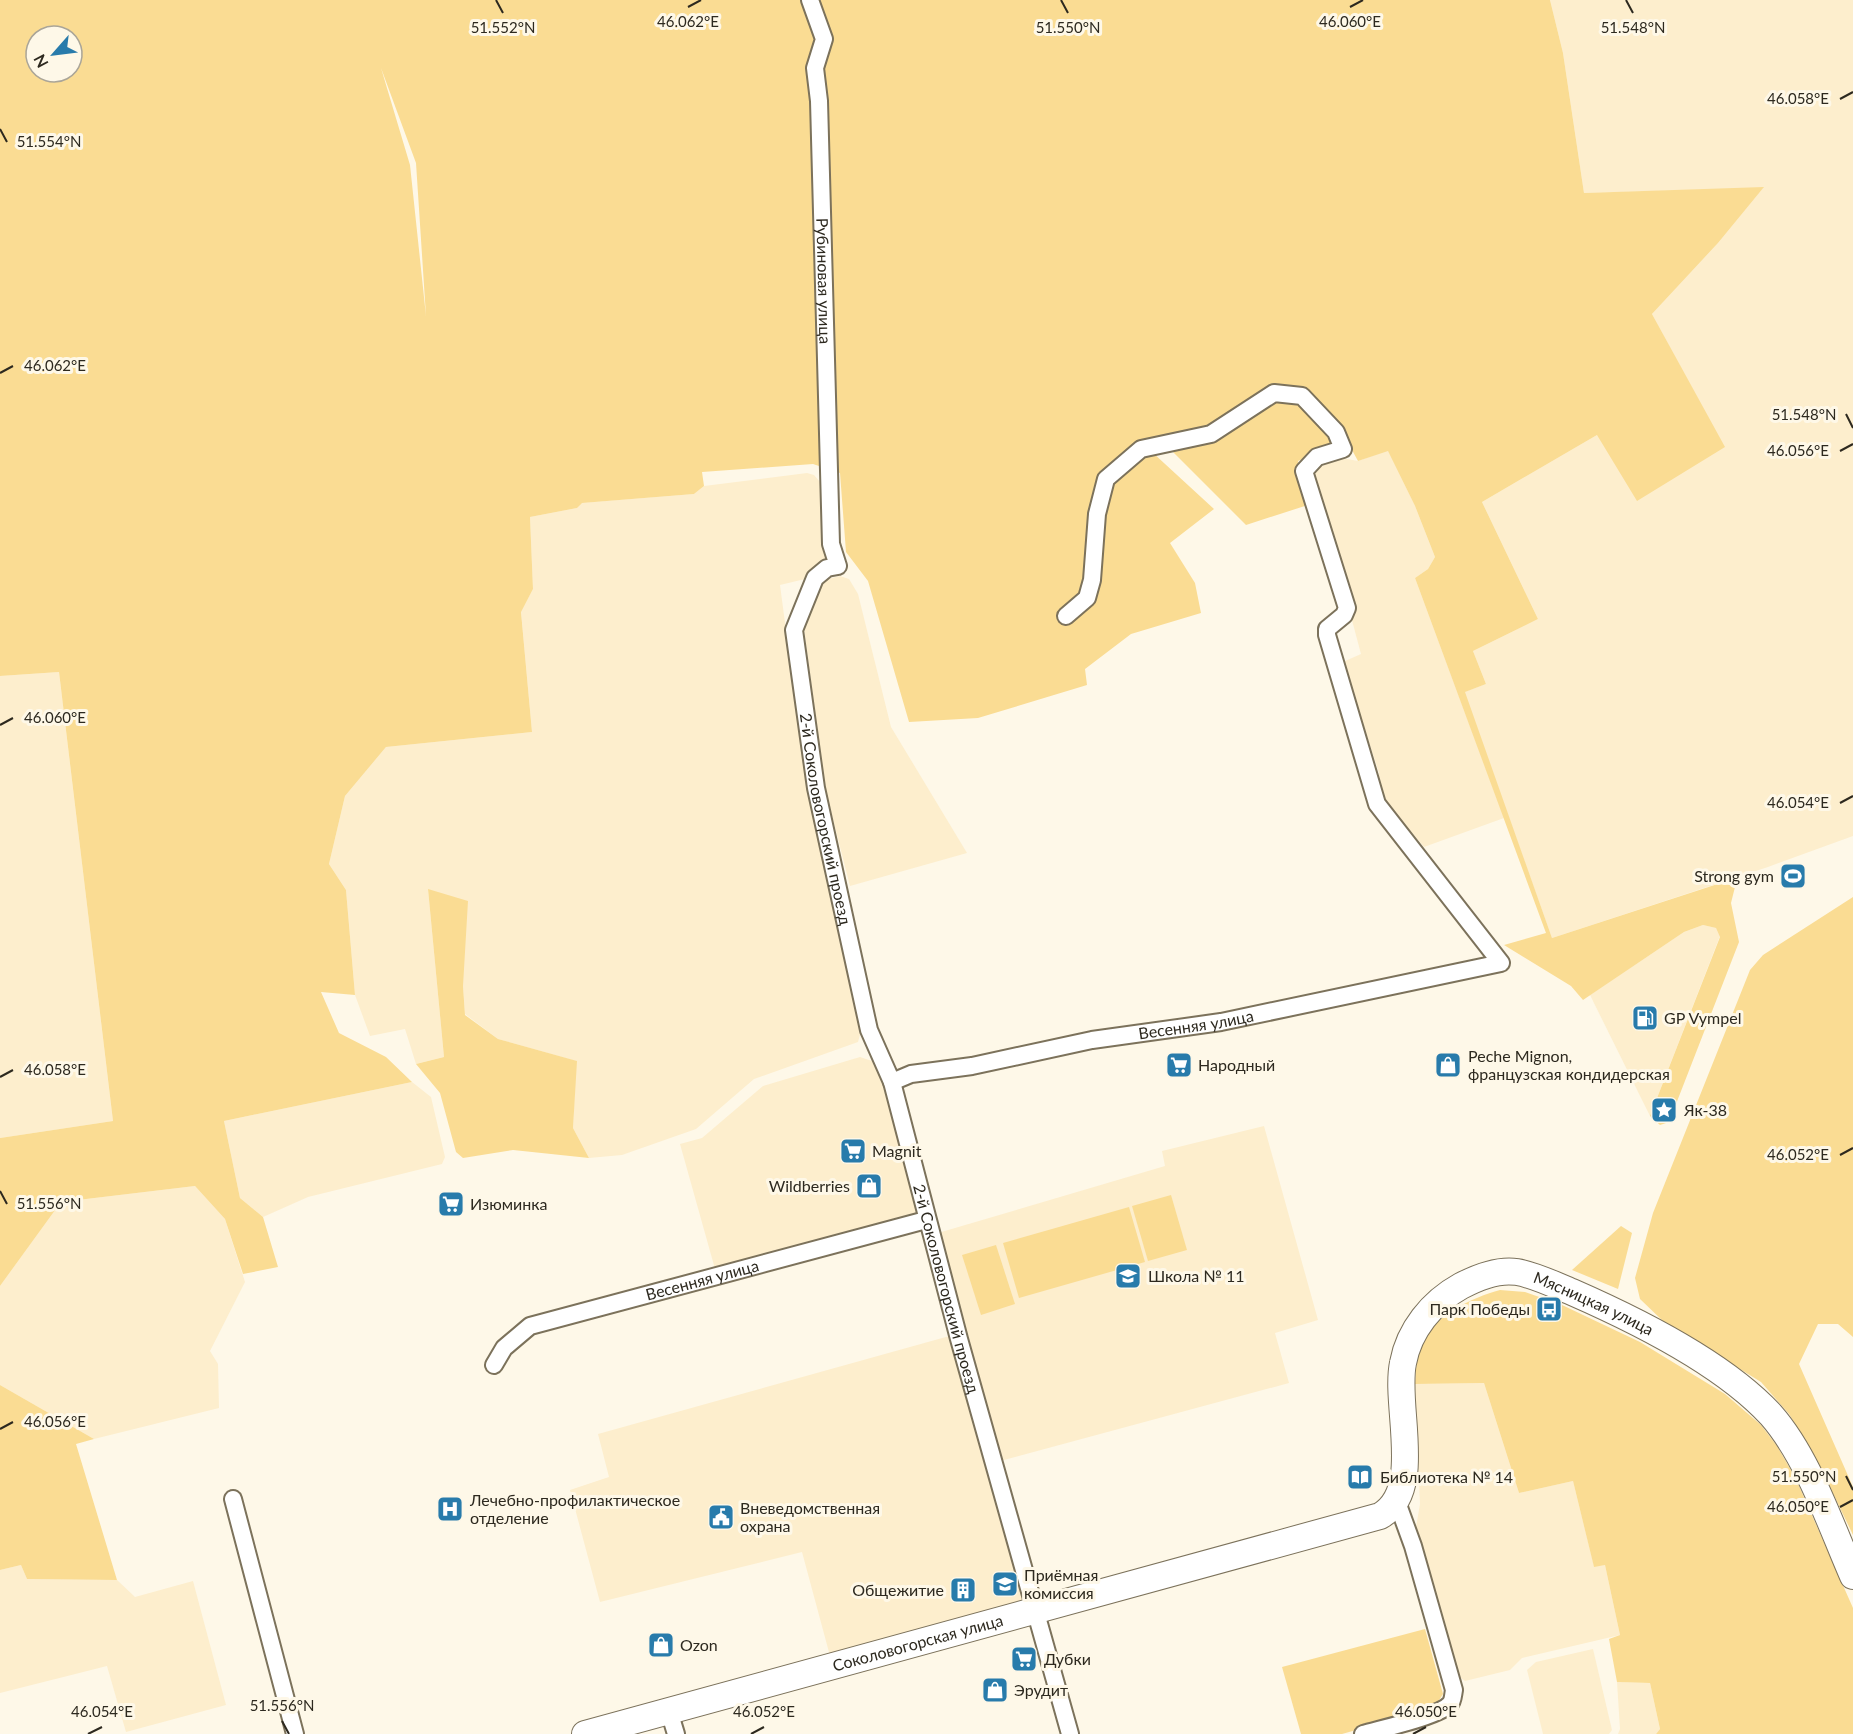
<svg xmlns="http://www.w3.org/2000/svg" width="1853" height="1734" viewBox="0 0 1853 1734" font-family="Lato,sans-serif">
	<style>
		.built { fill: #fdeecd }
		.green { fill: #fadc93; fill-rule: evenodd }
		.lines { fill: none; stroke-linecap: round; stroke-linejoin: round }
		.street-casing { stroke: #7c725b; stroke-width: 20 }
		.primary-casing { stroke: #7c725b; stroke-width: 28 }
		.street { stroke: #fff; stroke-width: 16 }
		.primary { stroke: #fff; stroke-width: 26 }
		.ticks { fill: none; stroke: #2d291f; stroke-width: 2 }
		.labels { text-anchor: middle; stroke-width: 6; stroke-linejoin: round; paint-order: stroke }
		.street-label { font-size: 16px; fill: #2d291f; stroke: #fef8e8 }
		.poi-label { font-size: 16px; fill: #2d291f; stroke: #fef8e8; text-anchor: start }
		.ticks-label { font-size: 15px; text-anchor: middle; fill: #2d291f; stroke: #fef8e8; stroke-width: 6; stroke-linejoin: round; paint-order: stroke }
	</style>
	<rect width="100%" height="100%" fill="#fef8e8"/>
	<g class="built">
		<path d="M1550,0H1853V836L1768,867L1552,938L1464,692L1486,684L1473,651L1538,619L1482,502L1597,435L1724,447L1652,314L1718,243L1763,188L1584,193L1563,53Z"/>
		<path d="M1388,450L1415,506L1435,557L1428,569L1415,578L1504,818L1424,847L1378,792L1379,773L1343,662L1361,654L1312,470L1342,458L1358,461Z"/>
		<path d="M807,473L814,475L820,482L826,561L805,579L780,585L807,789L861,1031L858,1042L754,1079L696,1129L622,1155L589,1158L573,1128L576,1061L498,1039L465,1014L463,986L428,889L444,1057L416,1064L405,1029L370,1036L355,995L346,890L329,864L345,796L386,747L532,732L521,611L533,589L530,517L577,508L581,503L694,494L704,486Z"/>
		<path d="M840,576L849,579L858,594L891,727L967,853L850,886L825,788L804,629L816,591L824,580Z"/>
		<path d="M59,672L113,1121L0,1138V676Z"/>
		<path d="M1703,925L1716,928L1720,936L1650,1116L1590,995L1684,932Z"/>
		<path d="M860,1057L872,1061L881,1079L918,1212L715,1269L680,1144L702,1138L763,1086Z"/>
		<path d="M412,1082L431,1097L445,1157L442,1164L308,1197L263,1217L240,1198L224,1121Z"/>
		<path d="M1264,1126L1318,1320L1275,1333L1289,1383L1000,1461L938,1233L1165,1166L1162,1151Z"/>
		<path d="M195,1186L225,1219L245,1282L210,1351L218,1364L219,1408L94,1439L0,1385V1286L61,1202Z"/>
		<path d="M953,1335L1026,1595L1023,1602L830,1656L802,1552L600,1602L570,1490L609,1477L598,1434Z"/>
		<path d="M1484,1383L1519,1493L1573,1481L1594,1566L1605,1565L1620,1635L1522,1658L1510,1670L1465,1681L1458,1676L1415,1533L1420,1504L1415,1384Z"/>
		<path d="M21,1565L27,1579L117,1580L135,1597L193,1581L226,1705L126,1732L107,1666L0,1693V1570Z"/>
		<path d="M1593,1649L1612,1730L1609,1734H1543L1527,1670L1536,1662Z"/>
		<path d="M1617,1682L1650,1683L1660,1729L1656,1734H1618L1620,1729Z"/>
	</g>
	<g class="green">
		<path d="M0,0H1550L1563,53L1584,193L1764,187L1718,243L1652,314L1725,447L1637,501L1597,435L1482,502L1538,619L1473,651L1486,684L1465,692L1552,938L1733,879L1735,887L1731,903L1739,942L1669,1122L1660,1125L1650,1116L1720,937L1716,928L1703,925L1684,932L1583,1000L1571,986L1504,945L1546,933L1415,578L1428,569L1435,557L1415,506L1388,451L1358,461L1340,428L1284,388L1211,428L1152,452L1214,509L1170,543L1195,583L1201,613L1131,634L1085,669L1087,685L978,718L909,722L868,581L846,552L840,473L813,464L702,472L704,486L694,494L582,503L577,508L530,517L533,589L521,612L532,732L386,747L345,796L329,864L346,890L355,995L321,992L339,1033L386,1057L412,1082L224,1121L240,1198L263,1217L278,1267L243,1274L225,1219L195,1186L61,1202L0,1286V1138L113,1121L59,672L0,676ZM36,36H72V72H36ZM381,68L416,163L426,316L410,165Z"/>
		<path d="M1274,399L1302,402L1334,440L1333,446L1298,461L1311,504L1246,525L1169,448Z"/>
		<path d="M428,889L468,901L463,986L465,1015L498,1039L577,1061L573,1128L589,1158L513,1150L463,1158L456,1152L440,1093L416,1064L444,1057Z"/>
		<path d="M1853,897V1337L1838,1324H1818L1799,1364L1853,1487V1535L1816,1458L1789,1414L1761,1382L1665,1323L1640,1299L1635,1278L1653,1213L1750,970L1763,955Z"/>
		<path d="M1171,1195L1187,1250L1148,1261L1132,1206Z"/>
		<path d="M1129,1207L1145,1262L1019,1298L1003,1243Z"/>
		<path d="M1621,1226L1632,1233L1618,1289L1572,1270Z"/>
		<path d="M996,1245L1015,1304L981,1315L962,1255Z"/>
		<path d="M1500,1290L1525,1292L1562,1305L1640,1342L1725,1394L1761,1425L1777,1446L1795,1477L1853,1608V1734H1656L1660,1729L1650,1683L1617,1682L1609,1639L1620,1635L1605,1565L1594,1567L1573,1481L1519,1493L1484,1383L1415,1384C1416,1371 1416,1358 1421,1346C1430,1317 1473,1297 1500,1290Z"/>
		<path d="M0,1385L94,1439L76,1444L117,1580L27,1579L21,1565L0,1570Z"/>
		<path d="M1425,1629L1443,1694L1434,1708L1342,1734H1301L1282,1667Z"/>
	</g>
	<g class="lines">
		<defs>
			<g id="street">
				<path id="s1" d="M810,0L824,39L815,68L819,101L831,544L838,566L827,568L815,578L794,630L816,788L869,1030L892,1082L959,1339L1070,1734"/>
				<path id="s2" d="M892,1082L911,1074L972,1066L1092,1040L1221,1022L1501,963L1377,804L1327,635V629L1344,615L1347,608L1304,471L1317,457L1343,449L1336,432L1302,396L1274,393L1211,434L1141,449L1106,479L1097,514L1092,580L1087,598L1066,616"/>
				<path id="s3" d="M494,1365L504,1348L530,1326L926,1220"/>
				<path d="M233,1499L295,1734"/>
				<path d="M669,1711L676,1734"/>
				<path d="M1363,1734C1380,1729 1440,1716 1450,1704C1453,1701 1453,1695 1454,1690L1413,1546L1397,1502"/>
			</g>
			<g id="primary">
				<path id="s4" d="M585,1734L1380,1516C1425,1491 1394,1406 1403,1363C1409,1330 1432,1302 1461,1286C1478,1277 1498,1269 1517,1272C1535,1275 1555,1285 1572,1292C1636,1320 1724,1364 1771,1415C1808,1457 1831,1526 1853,1576"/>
			</g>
		</defs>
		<use href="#street" class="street-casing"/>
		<use href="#primary" class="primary-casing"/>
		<use href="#street" class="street"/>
		<use href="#primary" class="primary"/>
	</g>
	<path class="ticks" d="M496,0L503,13M1061,0L1068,13M1626,0L1633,13M688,7L701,0M1350,7L1363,0M1840,99L1853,92M0,129L7,142M0,373L13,366M1846,414L1853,428M1840,451L1853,444M0,725L13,718M1840,803L1853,796M0,1077L13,1070M1840,1155L1853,1148M0,1191L7,1204M0,1429L13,1422M1846,1476L1853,1490M1840,1507L1853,1500M282,1721L289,1734M88,1734L102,1727M751,1734L764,1727M1413,1734L1426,1727"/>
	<defs>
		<symbol id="stadium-square" viewBox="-11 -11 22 22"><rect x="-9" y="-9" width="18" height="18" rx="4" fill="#287bab" stroke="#fef8e8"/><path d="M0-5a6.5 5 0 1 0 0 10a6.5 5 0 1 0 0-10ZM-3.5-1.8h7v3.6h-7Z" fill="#fff"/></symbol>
		<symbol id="fuel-square" viewBox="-11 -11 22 22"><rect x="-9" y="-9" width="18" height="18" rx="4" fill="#287bab" stroke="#fef8e8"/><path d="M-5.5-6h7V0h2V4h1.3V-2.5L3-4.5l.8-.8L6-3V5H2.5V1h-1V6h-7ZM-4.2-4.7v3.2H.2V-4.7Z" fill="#fff"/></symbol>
		<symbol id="supermarket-square" viewBox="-11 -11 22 22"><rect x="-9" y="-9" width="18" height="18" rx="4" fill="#287bab" stroke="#fef8e8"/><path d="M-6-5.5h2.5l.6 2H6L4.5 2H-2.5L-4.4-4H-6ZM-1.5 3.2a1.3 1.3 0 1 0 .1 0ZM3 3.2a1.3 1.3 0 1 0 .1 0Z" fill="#fff"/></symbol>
		<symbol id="shop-square" viewBox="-11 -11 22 22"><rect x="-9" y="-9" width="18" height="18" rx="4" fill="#287bab" stroke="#fef8e8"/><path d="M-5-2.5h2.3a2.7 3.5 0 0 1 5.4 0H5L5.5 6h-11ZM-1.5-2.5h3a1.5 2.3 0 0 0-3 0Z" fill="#fff"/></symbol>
		<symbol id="sight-square" viewBox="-11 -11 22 22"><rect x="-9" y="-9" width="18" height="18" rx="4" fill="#287bab" stroke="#fef8e8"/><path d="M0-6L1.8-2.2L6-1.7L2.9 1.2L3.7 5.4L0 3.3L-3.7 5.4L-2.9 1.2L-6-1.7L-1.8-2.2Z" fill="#fff"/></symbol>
		<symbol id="school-square" viewBox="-11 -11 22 22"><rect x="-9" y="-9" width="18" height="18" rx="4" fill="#287bab" stroke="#fef8e8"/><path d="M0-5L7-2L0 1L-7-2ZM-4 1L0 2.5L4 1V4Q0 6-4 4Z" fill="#fff"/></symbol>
		<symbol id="bus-square" viewBox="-11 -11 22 22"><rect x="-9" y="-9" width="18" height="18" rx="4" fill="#287bab" stroke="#fef8e8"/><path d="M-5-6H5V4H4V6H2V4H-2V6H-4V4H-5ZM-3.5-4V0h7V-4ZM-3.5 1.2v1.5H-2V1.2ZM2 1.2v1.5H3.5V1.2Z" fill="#fff"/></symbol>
		<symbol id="library-square" viewBox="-11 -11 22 22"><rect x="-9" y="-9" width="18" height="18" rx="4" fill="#287bab" stroke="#fef8e8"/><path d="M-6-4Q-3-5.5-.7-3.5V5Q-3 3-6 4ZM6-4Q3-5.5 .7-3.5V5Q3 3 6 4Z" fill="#fff"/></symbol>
		<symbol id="hospital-square" viewBox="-11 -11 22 22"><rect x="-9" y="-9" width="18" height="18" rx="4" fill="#287bab" stroke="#fef8e8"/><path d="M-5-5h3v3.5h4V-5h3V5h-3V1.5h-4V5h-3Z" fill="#fff"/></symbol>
		<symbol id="civic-square" viewBox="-11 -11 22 22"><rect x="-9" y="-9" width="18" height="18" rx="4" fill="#287bab" stroke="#fef8e8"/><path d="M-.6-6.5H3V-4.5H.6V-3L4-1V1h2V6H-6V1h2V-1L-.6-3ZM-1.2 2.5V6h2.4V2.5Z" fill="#fff"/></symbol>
		<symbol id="university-square" viewBox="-11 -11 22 22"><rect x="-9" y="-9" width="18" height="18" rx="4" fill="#287bab" stroke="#fef8e8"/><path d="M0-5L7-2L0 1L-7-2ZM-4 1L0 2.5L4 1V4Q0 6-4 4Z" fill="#fff"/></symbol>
		<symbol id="building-square" viewBox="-11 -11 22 22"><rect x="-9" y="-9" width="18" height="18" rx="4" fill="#287bab" stroke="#fef8e8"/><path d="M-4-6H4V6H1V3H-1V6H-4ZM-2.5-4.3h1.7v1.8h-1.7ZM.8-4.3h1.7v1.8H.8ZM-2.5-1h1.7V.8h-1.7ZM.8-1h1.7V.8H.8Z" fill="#fff"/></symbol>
	</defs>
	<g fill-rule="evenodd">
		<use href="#stadium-square" x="1778" y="861" width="30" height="30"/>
		<use href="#fuel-square" x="1630" y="1003" width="30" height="30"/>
		<use href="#supermarket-square" x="1164" y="1050" width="30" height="30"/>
		<use href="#shop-square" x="1433" y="1050" width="30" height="30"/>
		<use href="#sight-square" x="1649" y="1095" width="30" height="30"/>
		<use href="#supermarket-square" x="838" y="1136" width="30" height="30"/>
		<use href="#shop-square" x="854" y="1171" width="30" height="30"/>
		<use href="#supermarket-square" x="436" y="1189" width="30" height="30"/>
		<use href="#school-square" x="1113" y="1261" width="30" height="30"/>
		<use href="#bus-square" x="1534" y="1294" width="30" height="30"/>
		<use href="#library-square" x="1345" y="1462" width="30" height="30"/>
		<use href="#hospital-square" x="435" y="1494" width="30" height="30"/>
		<use href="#civic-square" x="706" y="1502" width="30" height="30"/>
		<use href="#university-square" x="990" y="1569" width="30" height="30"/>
		<use href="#building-square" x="948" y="1575" width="30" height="30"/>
		<use href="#shop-square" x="646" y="1630" width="30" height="30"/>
		<use href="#supermarket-square" x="1009" y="1644" width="30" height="30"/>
		<use href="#shop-square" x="980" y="1675" width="30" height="30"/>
	</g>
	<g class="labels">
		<g class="street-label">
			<text dy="6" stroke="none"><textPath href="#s1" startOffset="285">Рубиновая улица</textPath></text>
			<text dy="6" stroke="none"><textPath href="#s1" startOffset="846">2-й Соколовогорский проезд</textPath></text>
			<text dy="6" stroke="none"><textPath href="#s2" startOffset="310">Весенняя улица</textPath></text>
			<text dy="6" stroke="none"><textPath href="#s3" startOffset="232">Весенняя улица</textPath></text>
			<text dy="6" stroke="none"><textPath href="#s1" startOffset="1332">2-й Соколовогорский проезд</textPath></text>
			<text dy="6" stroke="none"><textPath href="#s4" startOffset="1227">Мясницкая улица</textPath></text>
			<text dy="6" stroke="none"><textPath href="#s4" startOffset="345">Соколовогорская улица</textPath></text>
		</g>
		<g class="poi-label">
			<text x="1774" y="882" text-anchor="end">Strong gym</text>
			<text x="1664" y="1024">GP Vympel</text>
			<text x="1468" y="1062">Peche Mignon,<tspan x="1468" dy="18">французская кондидерская</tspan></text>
			<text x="1198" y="1071">Народный</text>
			<text x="1684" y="1116">Як-38</text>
			<text x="872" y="1157">Magnit</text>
			<text x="850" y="1192" text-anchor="end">Wildberries</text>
			<text x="470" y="1210">Изюминка</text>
			<text x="1148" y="1282">Школа № 11</text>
			<text x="1530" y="1315" text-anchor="end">Парк Победы</text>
			<text x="1380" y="1483">Библиотека № 14</text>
			<text x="470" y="1506">Лечебно-профилактическое<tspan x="470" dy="18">отделение</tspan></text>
			<text x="740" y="1514">Вневедомственная<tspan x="740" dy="18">охрана</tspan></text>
			<text x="1024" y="1581">Приёмная<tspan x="1024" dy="18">комиссия</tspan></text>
			<text x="944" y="1596" text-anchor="end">Общежитие</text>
			<text x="680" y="1651">Ozon</text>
			<text x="1044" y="1665">Дубки</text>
			<text x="1014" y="1696">Эрудит</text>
		</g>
	</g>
	<g class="ticks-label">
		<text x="688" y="27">46.062°E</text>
		<text x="1350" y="27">46.060°E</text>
		<text x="503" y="33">51.552°N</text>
		<text x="1633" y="33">51.548°N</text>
		<text x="1068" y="33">51.550°N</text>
		<text x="1798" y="104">46.058°E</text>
		<text x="49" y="147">51.554°N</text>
		<text x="55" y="371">46.062°E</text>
		<text x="1804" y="420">51.548°N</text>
		<text x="1798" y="456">46.056°E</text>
		<text x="55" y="723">46.060°E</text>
		<text x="1798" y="808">46.054°E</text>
		<text x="55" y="1075">46.058°E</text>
		<text x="1798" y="1160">46.052°E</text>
		<text x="49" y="1209">51.556°N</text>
		<text x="55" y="1427">46.056°E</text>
		<text x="1804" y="1482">51.550°N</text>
		<text x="1798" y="1512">46.050°E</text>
		<text x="282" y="1711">51.556°N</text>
		<text x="102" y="1717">46.054°E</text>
		<text x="764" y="1717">46.052°E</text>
		<text x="1426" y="1717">46.050°E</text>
	</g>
	<g transform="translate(54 54) rotate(242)"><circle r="28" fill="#fef8e8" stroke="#aaa598" stroke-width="1.5"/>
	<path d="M0-4.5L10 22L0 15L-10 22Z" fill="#287bab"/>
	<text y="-9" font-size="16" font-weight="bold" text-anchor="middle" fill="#2d291f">N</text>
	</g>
</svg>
